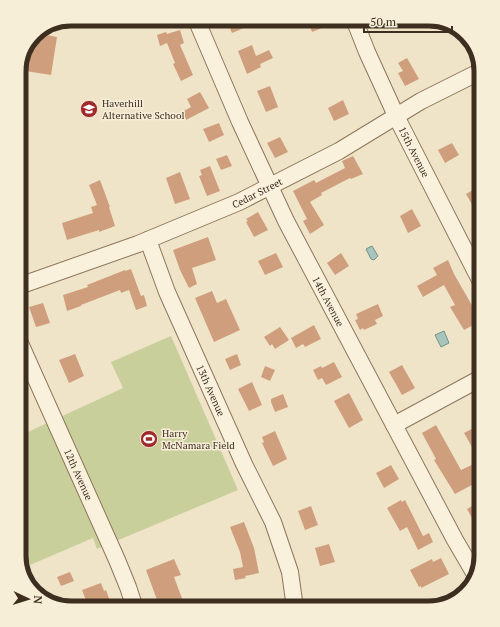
<svg xmlns="http://www.w3.org/2000/svg" width="500" height="627" viewBox="0 0 500 627" font-family="'PT Serif',serif">
	<style>
		.green { fill: #c9cf9b }
		.water { fill: #a9c4bc; stroke: #6f938a }
		.building { fill: #cf9f7d }
		.lines { fill: none; stroke-linecap: round; stroke-linejoin: round }
		.minor-casing { stroke: #8d765c; stroke-width: 18 }
		.minor { stroke: #faf1dc; stroke-width: 16 }
		.labels { text-anchor: middle; stroke-width: 3; stroke-linejoin: round; paint-order: stroke }
		.poi-label { font-size: 10px; fill: #3d2e20; stroke: #f7eed8; text-anchor: start }
		.street-label { font-size: 10px; fill: #3d2e20; stroke: #f7eed8 }
		.rim { fill: none; stroke: #3d2e20; stroke-width: 5 }
	</style>
	<rect width="100%" height="100%" fill="#f0e4c8"/>
	<path class="green" d="M171,336L238,490L97,549L93,538L30,565L19,539V436L123,388L111,362Z"/>
	<g class="water">
		<path d="M372,246L378,256L374,260L371,259L366,249Z"/>
		<path d="M444,331L449,343L441,347L435,335Z"/>
	</g>
	<g class="building">
		<path d="M226,19H241L244,28L232,33Z"/>
		<path d="M307,19H344L312,32Z"/>
		<path d="M180,30L184,43L180,45L193,75L181,81L173,64L175,63L167,43L160,46L157,35L166,32L167,34Z"/>
		<path d="M36,33L57,37L51,75L19,70V67Z"/>
		<path d="M252,45L256,56L269,50L273,58L260,64L261,67L247,74L238,51Z"/>
		<path d="M407,58L419,79L405,86L398,73L403,71L398,63Z"/>
		<path d="M270,86L278,107L266,112L257,91Z"/>
		<path d="M200,92L209,108L186,120L182,112L191,107L187,99Z"/>
		<path d="M343,100L349,114L334,121L328,108Z"/>
		<path d="M219,123L224,135L209,142L203,129Z"/>
		<path d="M280,137L288,152L275,158L267,143Z"/>
		<path d="M452,143L459,155L445,163L438,150Z"/>
		<path d="M227,155L232,166L221,170L216,159Z"/>
		<path d="M353,156L363,174L351,179L350,178L321,193L322,195L310,202L324,225L310,234L303,221L307,219L293,191L314,180L316,183L345,168L342,161Z"/>
		<path d="M210,166L220,191L207,196L199,176L202,175L200,170Z"/>
		<path d="M180,172L190,199L175,204L166,178Z"/>
		<path d="M100,180L110,207H109L115,226L99,232V230L67,240L62,223L93,213L91,207L97,205L89,185Z"/>
		<path d="M478,187L481,192V220L466,194Z"/>
		<path d="M412,209L421,226L408,233L400,216Z"/>
		<path d="M258,212L268,230L254,237L246,222L248,221L246,219Z"/>
		<path d="M208,237L216,260L192,268L197,284L189,288L180,270L173,250Z"/>
		<path d="M276,253L283,267L265,275L258,261Z"/>
		<path d="M341,253L349,266L335,275L327,263Z"/>
		<path d="M448,260L454,274L481,321L464,330L450,307L455,305L444,285L423,297L417,286L437,275L433,268Z"/>
		<path d="M131,269L141,296L144,295L147,306L136,310L129,290L121,293L120,290L81,305V306L67,311L63,295L88,287L87,285L125,270V271Z"/>
		<path d="M212,291L217,303L226,299L240,330L214,342L195,298Z"/>
		<path d="M43,303L50,323L36,327L29,307Z"/>
		<path d="M378,304L383,316L375,320L377,324L364,330L363,328L360,330L355,320L358,319L356,314Z"/>
		<path d="M314,325L321,339L305,347L303,344L296,348L291,338Z"/>
		<path d="M280,327L289,340L275,349L272,344L270,346L264,337Z"/>
		<path d="M75,354L84,376L69,383L59,360Z"/>
		<path d="M237,354L241,365L230,370L225,359Z"/>
		<path d="M334,362L342,377L326,385L322,378L318,380L313,370L321,366L322,368Z"/>
		<path d="M402,365L415,388L402,395L389,372Z"/>
		<path d="M265,366L275,370L270,381L261,377Z"/>
		<path d="M252,382L262,405L249,411L238,389Z"/>
		<path d="M349,393L363,420L349,428L334,401Z"/>
		<path d="M283,394L288,407L275,412L271,402V399Z"/>
		<path d="M481,424V480L455,494L434,460L436,459L422,433L436,425L461,470L480,461L464,433Z"/>
		<path d="M275,431L287,459L273,466L262,443L264,442L262,437Z"/>
		<path d="M391,465L399,479L384,488L376,473Z"/>
		<path d="M401,500L402,502L405,500L423,536L429,533L433,542L418,550L407,527L400,531L387,508Z"/>
		<path d="M481,501V516L473,520L467,509Z"/>
		<path d="M311,506L318,525L305,530L298,511Z"/>
		<path d="M244,522L254,548L259,573L245,576L246,578L235,580L233,569L243,567L240,552L230,527Z"/>
		<path d="M329,544L335,562L320,566L315,548Z"/>
		<path d="M441,558L449,574L421,588V586L419,587L410,570L432,559L433,562Z"/>
		<path d="M174,559L181,575L174,577L183,601L165,608H160L146,570Z"/>
		<path d="M70,572L74,581L61,586L57,577Z"/>
		<path d="M101,583L104,591L106,590L110,601L89,608L82,590Z"/>
	</g>
	<g class="lines">
		<defs>
			<g id="minor">
				<path id="s1" d="M196,19L240,122L286,221L455,540L476,576"/>
				<path id="s2" d="M354,19L367,52L398,120L481,282"/>
				<path id="s3" d="M148,240L167,292L244,464L273,522L290,572L295,608"/>
				<path id="s4" d="M19,286L138,244L239,202L339,151L421,101L481,71"/>
				<path id="s5" d="M19,341L117,560L128,587L135,608"/>
				<path d="M394,425L481,378"/>
			</g>
		</defs>
		<use href="#minor" class="minor-casing"/>
		<use href="#minor" class="minor"/>
	</g>
	<defs>
		<symbol id="school-disc" viewBox="-11 -11 22 22"><circle r="9.5" fill="#9e2a2b" stroke="#f7eed8"/><path d="M0-5L7-2L0 1L-7-2ZM-4 1L0 2.5L4 1V4Q0 6-4 4Z" fill="#fff"/></symbol>
		<symbol id="stadium-disc" viewBox="-11 -11 22 22"><circle r="9.5" fill="#9e2a2b" stroke="#f7eed8"/><path d="M0-5a6.5 5 0 1 0 0 10a6.5 5 0 1 0 0-10ZM-3.5-1.8h7v3.6h-7Z" fill="#fff"/></symbol>
	</defs>
	<g fill-rule="evenodd">
		<use href="#school-disc" x="79" y="99" width="20" height="20"/>
		<use href="#stadium-disc" x="139" y="429" width="20" height="20"/>
	</g>
	<g class="labels">
		<g class="poi-label">
			<text x="102" y="107">Haverhill<tspan x="102" dy="12">Alternative School</tspan></text>
			<text x="162" y="437">Harry<tspan x="162" dy="12">McNamara Field</tspan></text>
		</g>
		<g class="street-label">
			<text dy="4" stroke="none"><textPath href="#s2" startOffset="146">15th Avenue</textPath></text>
			<text dy="4" stroke="none"><textPath href="#s4" startOffset="256">Cedar Street</textPath></text>
			<text dy="4" stroke="none"><textPath href="#s1" startOffset="312">14th Avenue</textPath></text>
			<text dy="4" stroke="none"><textPath href="#s3" startOffset="163">13th Avenue</textPath></text>
			<text dy="4" stroke="none"><textPath href="#s5" startOffset="146">12th Avenue</textPath></text>
		</g>
	</g>
	<path d="M0 0H500V627H0ZM71 26H429A45 45 0 0 1 474 71V556A45 45 0 0 1 429 601H71A45 45 0 0 1 26 556V71A45 45 0 0 1 71 26Z" fill="#f7eed8" fill-rule="evenodd"/>
	<path class="rim" d="M71 26H429A45 45 0 0 1 474 71V556A45 45 0 0 1 429 601H71A45 45 0 0 1 26 556V71A45 45 0 0 1 71 26Z"/>
	<g transform="translate(28 599) rotate(94)" stroke="#f7eed8" stroke-width="3" paint-order="stroke">
	<path d="M0-3L7 15L0 10L-7 15Z" fill="#3d2e20"/>
	<text y="-6" font-size="11" font-weight="bold" text-anchor="middle" fill="#3d2e20">N</text>
	</g>
	<path d="M364 26v6h88v-6" fill="none" stroke="#3d2e20" stroke-width="2"/>
	<text x="370" y="26" font-size="12" fill="#3d2e20" stroke="#f7eed8" stroke-width="3" paint-order="stroke">50 m</text>
</svg>
